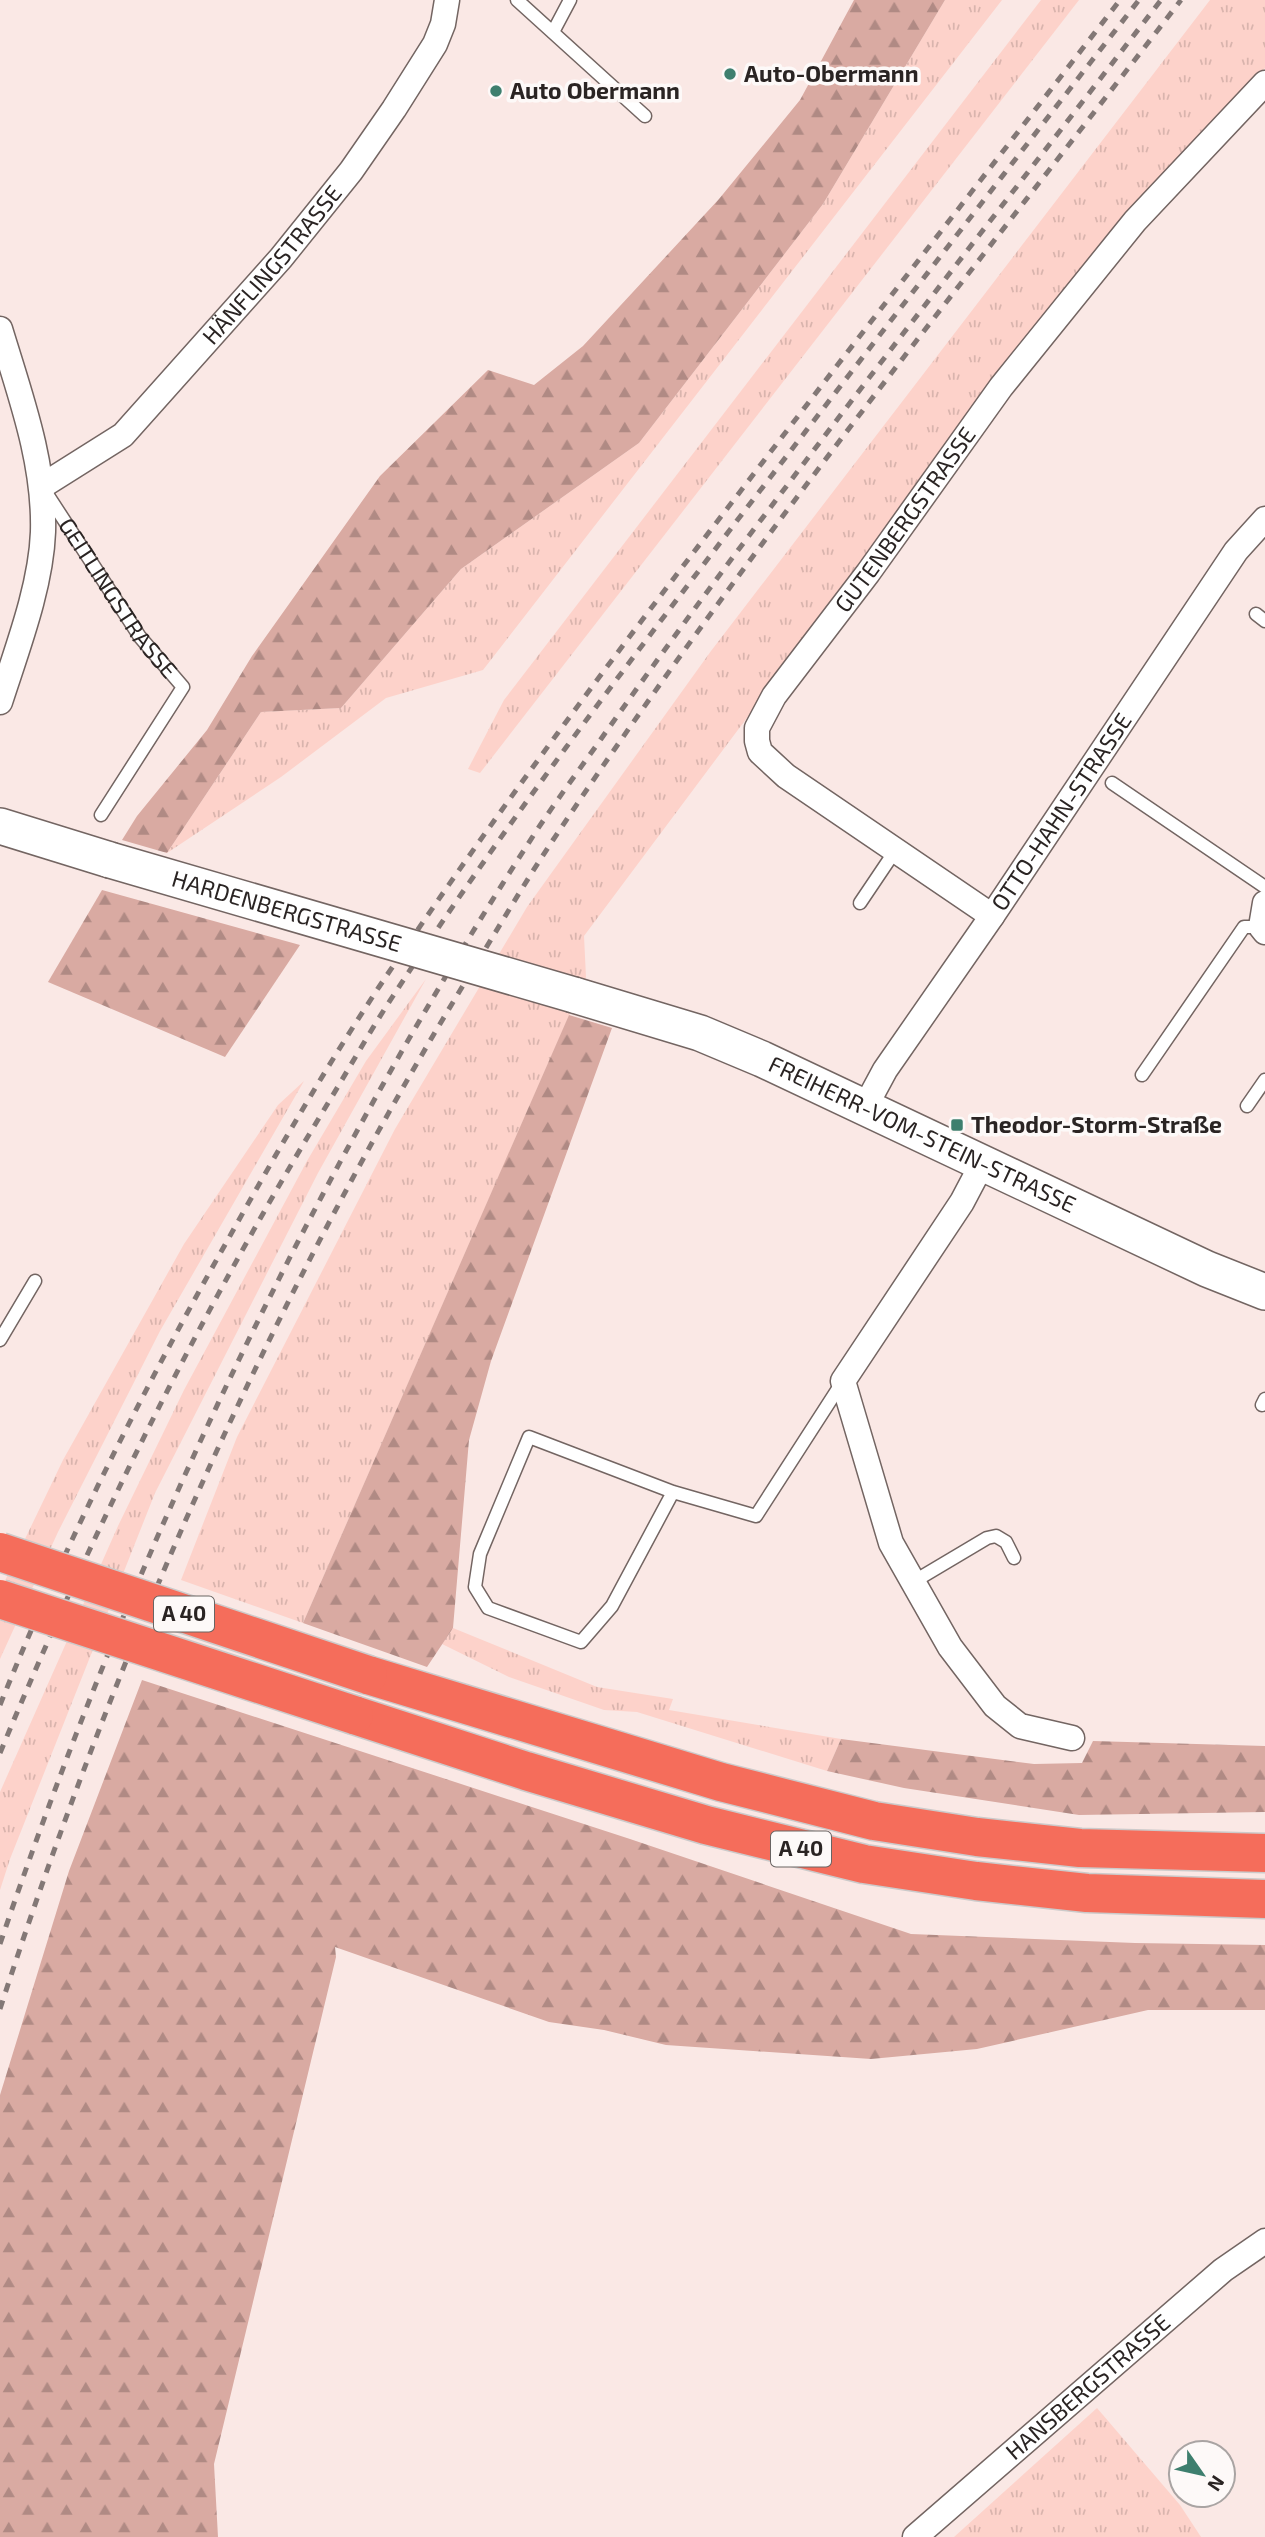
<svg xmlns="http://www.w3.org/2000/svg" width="1265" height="2537" viewBox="0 0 1265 2537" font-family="'Exo 2',sans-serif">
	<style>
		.grass { fill: url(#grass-tufts) }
		.forest { fill: url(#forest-firs) }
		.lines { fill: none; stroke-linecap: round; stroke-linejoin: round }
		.lane-casing { stroke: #736562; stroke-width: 15 }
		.street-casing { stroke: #736562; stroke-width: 27 }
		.secondary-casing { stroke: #736562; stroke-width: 38 }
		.highway-casing { stroke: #cccaca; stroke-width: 41 }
		.lane { stroke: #fff; stroke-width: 12 }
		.street { stroke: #fff; stroke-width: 24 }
		.secondary { stroke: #fff; stroke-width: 35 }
		.highway { stroke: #f56d5b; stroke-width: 38 }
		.rail { stroke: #837876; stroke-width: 5; stroke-dasharray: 9 9; stroke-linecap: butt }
		.secondary-bridge-casing { stroke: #736562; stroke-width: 38; stroke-linecap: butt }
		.highway-bridge-casing { stroke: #cccaca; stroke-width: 41; stroke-linecap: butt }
		.secondary-bridge { stroke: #fff; stroke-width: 35 }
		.highway-bridge { stroke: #f56d5b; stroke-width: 38 }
		.poi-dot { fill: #3e7f6e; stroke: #fdf9f8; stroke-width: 2.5 }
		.labels { text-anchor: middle; stroke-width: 7; stroke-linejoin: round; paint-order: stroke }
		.shield { fill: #fdf9f8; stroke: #696463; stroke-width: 2 }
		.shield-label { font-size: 21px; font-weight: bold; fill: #2a2423 }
		.poi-label { font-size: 23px; font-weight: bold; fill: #2a2423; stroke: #fdf9f8; text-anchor: start }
		.street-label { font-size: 23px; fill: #2a2423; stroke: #fdf9f8 }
	</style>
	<defs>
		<pattern id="grass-tufts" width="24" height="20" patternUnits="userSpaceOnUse" patternTransform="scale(1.75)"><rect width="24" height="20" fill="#fdd2ca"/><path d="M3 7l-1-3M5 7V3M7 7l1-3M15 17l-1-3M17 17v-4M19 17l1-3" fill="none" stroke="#d9b4ad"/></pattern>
		<pattern id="forest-firs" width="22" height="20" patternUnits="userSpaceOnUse" patternTransform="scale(1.75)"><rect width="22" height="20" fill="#d9aaa2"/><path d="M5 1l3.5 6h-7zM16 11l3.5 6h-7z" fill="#b08a84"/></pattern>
	</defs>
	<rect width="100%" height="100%" fill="#fae8e5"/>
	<g class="grass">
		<path d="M945,0H1002L483,670L386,698L281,777L167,853L261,712L341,708L461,569L639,443L823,204Z"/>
		<path d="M1041,0H1079L480,773L468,769L504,700Z"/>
		<path d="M1210,0H1265V68L1134,212L861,565L584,936L586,977L303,1623L181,1580L237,1437L395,1129L527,907L711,651Z"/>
		<path d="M426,979L318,1173L155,1493L10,1859L0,1890V1792L118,1526L184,1390L307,1161L366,1061Z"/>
		<path d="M304,1081L160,1331L58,1532L0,1659V1591L63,1460L184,1244L278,1105Z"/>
		<path d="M453,1628L597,1687L673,1699L669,1710L841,1739L827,1771L637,1712L604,1710L509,1677L442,1644Z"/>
		<path d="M1097,2408L1180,2505L1201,2537H954Z"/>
	</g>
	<g class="forest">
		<path d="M854,0H945L823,204L639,443L461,569L341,708L261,712L167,853L122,840L137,816L207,730L252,656L380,476L488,370L534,385L583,346L719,199L800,100Z"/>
		<path d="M102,890L300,945L225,1057L48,982Z"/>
		<path d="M569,1015L612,1028L491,1361L469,1440L453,1628L427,1667L303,1623Z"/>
		<path d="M142,1680L630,1839L911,1934L1135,1943L1265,1945V2010H1148L977,2049L871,2059L666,2045L604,2030L549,2022L335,1947L336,1957L214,2464L218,2537H0V2095L69,1871Z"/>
		<path d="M841,1739L1034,1764L1082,1763L1093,1741L1265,1746V1812L1079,1815L904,1788L827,1771Z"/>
	</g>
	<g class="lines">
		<defs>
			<g id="lane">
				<path d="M517,0L645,116"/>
				<path d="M553,32L570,0"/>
				<path id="s1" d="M47,494L140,637L183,687L101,815"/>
				<path d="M1256,614L1265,621"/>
				<path d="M1112,783L1265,887"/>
				<path d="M860,903L895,851"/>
				<path d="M1142,1075L1244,927H1261"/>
				<path d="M1247,1106L1265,1080"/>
				<path d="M0,1340L35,1281"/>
				<path d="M1262,1405L1265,1399"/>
				<path d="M673,1492L612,1606L581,1642L488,1608L475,1587L480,1554L529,1437L673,1492L756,1516L843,1381"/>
				<path d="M913,1582L987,1538L996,1536L1006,1542L1014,1558"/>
			</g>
			<g id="street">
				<path d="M0,329C20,395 45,462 43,532C41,587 17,649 0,702"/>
				<path id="s2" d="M42,486L123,435L281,258L351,171L394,109L435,44L443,24L447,0"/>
				<path d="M1265,903L1261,927L1265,932"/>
				<path id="s3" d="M992,916L786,776L760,752L757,741V728L774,696L868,573L1001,387L1135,221L1265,83"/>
				<path id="s4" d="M864,1109L885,1070L992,916L1236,551L1265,519"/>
				<path d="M982,1164L962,1202L843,1381L891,1543L950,1647L995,1706L1020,1726L1072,1738"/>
				<path id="s5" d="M915,2537L1223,2270L1265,2241"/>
			</g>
			<g id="secondary">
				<path d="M0,826L110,860"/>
				<path id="s6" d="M574,995L700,1033L762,1059L1207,1269L1265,1292"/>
			</g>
			<g id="highway">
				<path d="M368,1675L721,1782L874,1821L977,1837L1080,1848L1265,1853"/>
				<path d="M354,1715L526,1771L706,1825L864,1864L976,1881L1087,1893L1265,1899"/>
			</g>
		</defs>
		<use href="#lane" class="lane-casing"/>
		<use href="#street" class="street-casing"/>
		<use href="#secondary" class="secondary-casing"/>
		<use href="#highway" class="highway-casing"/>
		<use href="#lane" class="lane"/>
		<use href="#street" class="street"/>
		<use href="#secondary" class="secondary"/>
		<use href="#highway" class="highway"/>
		<g class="rail">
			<path d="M0,1705C64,1546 142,1392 226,1243C274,1157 324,1070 379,987C491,819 613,657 736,497C863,331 992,166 1120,0"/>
			<path d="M0,1753C92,1532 198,1318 322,1113C346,1074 368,1034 393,996C500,831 620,674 739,518C872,345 1005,172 1139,0"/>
			<path d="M0,1944C132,1554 311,1179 535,833C556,801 579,770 601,739C656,661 712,584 770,508C899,337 1031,169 1161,0"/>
			<path d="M0,2009C119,1642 276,1289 478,961C503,920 527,879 553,840C746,549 968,277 1181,0"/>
		</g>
		<defs>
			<g id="secondary-bridge">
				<path id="s7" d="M110,860L574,995"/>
			</g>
			<g id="highway-bridge">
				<path d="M0,1552L368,1675"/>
				<path d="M0,1599L354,1715"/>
			</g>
		</defs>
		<use href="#secondary-bridge" class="secondary-bridge-casing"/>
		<use href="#highway-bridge" class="highway-bridge-casing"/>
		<use href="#secondary-bridge" class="secondary-bridge"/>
		<use href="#highway-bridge" class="highway-bridge"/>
	</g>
	<g class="poi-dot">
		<circle cx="730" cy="74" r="7"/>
		<circle cx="496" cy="91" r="7"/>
		<rect x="950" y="1118" width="14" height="14" rx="3.5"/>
	</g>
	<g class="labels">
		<g class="shield">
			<rect x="154" y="1596.5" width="60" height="35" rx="5"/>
			<rect x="771" y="1831.5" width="60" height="35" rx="5"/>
		</g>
		<g class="shield-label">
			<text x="184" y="1621">A 40</text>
			<text x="801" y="1856">A 40</text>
		</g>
		<g class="poi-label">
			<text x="744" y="82">Auto-Obermann</text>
			<text x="510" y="99">Auto Obermann</text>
			<text x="971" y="1133">Theodor-Storm-Straße</text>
		</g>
		<g class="street-label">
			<text dy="8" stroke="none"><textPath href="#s2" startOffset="322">HÄNFLINGSTRASSE</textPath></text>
			<text dy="8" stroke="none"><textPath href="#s3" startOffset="565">GUTENBERGSTRASSE</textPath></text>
			<text dy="8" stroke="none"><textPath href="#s1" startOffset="126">GEITLINGSTRASSE</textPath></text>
			<text dy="8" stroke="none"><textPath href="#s4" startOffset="357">OTTO-HAHN-STRASSE</textPath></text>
			<text dy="8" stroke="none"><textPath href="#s7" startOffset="184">HARDENBERGSTRASSE</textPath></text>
			<text dy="8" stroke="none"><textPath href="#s6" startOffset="376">FREIHERR-VOM-STEIN-STRASSE</textPath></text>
			<text dy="8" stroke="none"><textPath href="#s5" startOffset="229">HANSBERGSTRASSE</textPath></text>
		</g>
	</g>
	<g transform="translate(1202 2474) rotate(124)"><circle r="33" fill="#fdf9f8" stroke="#a9a4a3" stroke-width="2"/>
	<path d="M0-5L12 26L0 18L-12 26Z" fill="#3e7f6e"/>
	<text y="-10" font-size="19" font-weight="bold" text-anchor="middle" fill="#2a2423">N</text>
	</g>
</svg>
